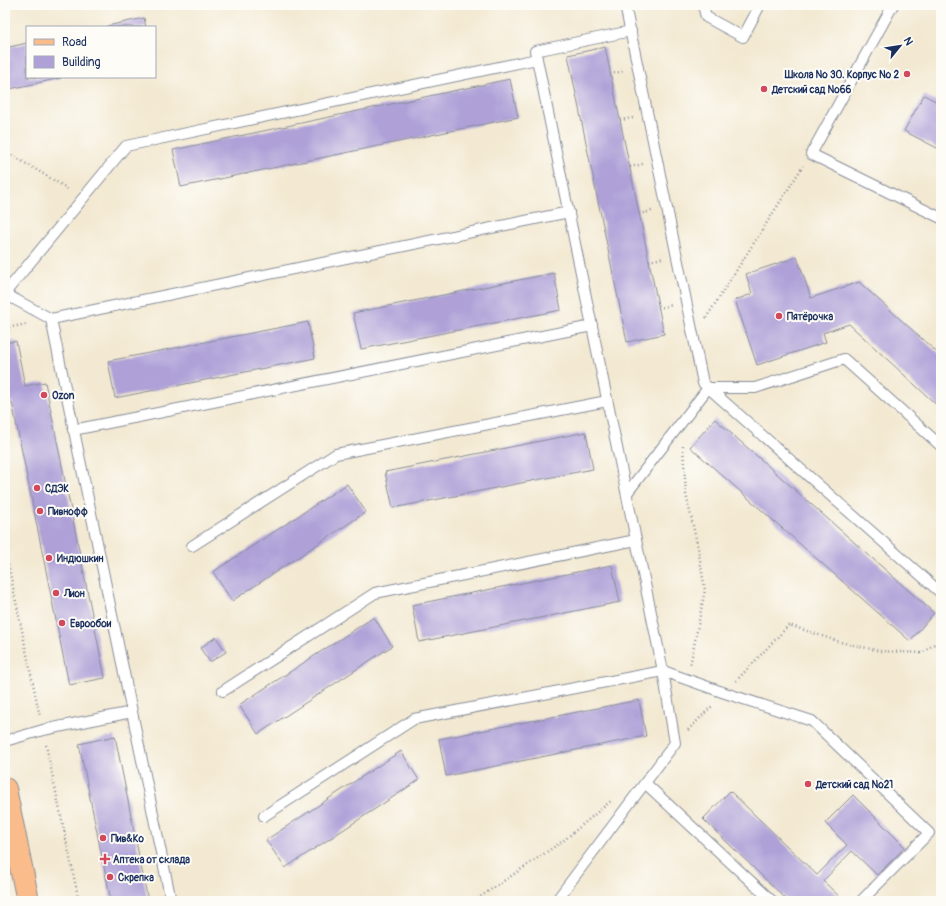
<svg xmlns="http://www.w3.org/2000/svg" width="946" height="906" viewBox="0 0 946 906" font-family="Pangolin,sans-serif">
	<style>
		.building { fill: #afa1d8 }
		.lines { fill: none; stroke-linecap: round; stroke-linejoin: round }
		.service-casing { stroke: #878c98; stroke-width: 12 }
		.primary-casing { stroke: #878c98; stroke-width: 24 }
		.path { stroke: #878c98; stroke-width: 2.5; stroke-dasharray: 1 3; stroke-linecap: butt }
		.service { stroke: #fff; stroke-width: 10 }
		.primary { stroke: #fabc8b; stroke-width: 22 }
		.poi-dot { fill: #d1495b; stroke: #fdfcf7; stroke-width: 1.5 }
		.labels { text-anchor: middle; stroke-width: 4; stroke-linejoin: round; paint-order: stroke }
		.poi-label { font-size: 10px; font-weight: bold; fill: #1b2f5e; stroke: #fdfcf7; text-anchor: start }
	</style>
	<rect width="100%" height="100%" fill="#fdfcf7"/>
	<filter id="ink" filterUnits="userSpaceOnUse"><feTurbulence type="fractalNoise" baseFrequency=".025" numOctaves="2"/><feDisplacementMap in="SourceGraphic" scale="8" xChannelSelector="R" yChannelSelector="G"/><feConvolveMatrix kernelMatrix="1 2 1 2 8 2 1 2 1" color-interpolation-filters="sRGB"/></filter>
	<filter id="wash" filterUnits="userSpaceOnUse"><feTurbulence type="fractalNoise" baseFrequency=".012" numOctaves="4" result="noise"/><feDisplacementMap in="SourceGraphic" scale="16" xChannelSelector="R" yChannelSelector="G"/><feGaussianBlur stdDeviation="0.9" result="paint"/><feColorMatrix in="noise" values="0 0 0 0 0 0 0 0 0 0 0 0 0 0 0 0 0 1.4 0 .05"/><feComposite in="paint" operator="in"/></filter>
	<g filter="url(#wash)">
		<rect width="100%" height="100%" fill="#f3e9d2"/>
		<g id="blocks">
			<g class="building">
				<path d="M144,18L146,27H107V26Z"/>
				<path d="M27,43V77L61,78L5,90V48Z"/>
				<path d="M605,47L664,334L627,342L568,55Z"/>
				<path d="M510,79L518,117L181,187L173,150Z"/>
				<path d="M924,95L941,104V150L904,131Z"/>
				<path d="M797,257L811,298L859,282L941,356V409L849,324L823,333L826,342L757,365L735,300L752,294L746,274Z"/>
				<path d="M554,273L561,310L361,349L353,313Z"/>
				<path d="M308,322L315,358L115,398L108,361Z"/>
				<path d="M16,341L25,386L45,382L105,678L69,685L12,402L5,404V343Z"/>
				<path d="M715,419L934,613L910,641L690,447Z"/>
				<path d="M586,432L593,469L393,508L385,472Z"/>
				<path d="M347,484L366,512L232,601L213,572Z"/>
				<path d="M612,565L620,602L419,642L412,605Z"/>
				<path d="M374,617L392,646L258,734L239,705Z"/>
				<path d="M216,637L226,652L210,662L200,648Z"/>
				<path d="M639,700L646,736L446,776L439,739Z"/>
				<path d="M115,736L148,901H111L79,744Z"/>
				<path d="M401,751L419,780L285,868L266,840Z"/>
				<path d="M730,791L817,875L847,845L825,823L853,795L905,847L877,875L852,851L823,881L844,901H788L703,819Z"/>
			</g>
		</g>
	</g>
	<g filter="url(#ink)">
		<use href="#blocks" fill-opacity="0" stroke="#878c98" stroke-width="1"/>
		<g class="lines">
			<defs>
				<g id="service">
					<path d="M625,5L703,383L941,593"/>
					<path d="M703,5L706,17L743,37L760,5"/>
					<path d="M893,5L811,154L941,218"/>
					<path d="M537,59L535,51L631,31"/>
					<path d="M5,293L126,146L537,59L663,671L675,743L556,901"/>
					<path d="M5,294L51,319L569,212"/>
					<path d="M51,319L171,901"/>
					<path d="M73,430L592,326"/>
					<path d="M627,493L708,388H755L844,359L941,446"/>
					<path d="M192,546L336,454L607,401"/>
					<path d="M223,691L375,593L636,540"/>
					<path d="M5,741L43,730L132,712"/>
					<path d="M645,783L772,901"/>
					<path d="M264,816L414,719L663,671L725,693L812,721L929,833L861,901"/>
				</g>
				<path id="primary" d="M5,789L28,901"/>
			</defs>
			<use href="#service" class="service-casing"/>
			<use href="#primary" class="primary-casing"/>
			<g class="path">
				<path d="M610,74L624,71"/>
				<path d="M620,120L633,118"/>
				<path d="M5,151L70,190"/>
				<path d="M630,167L643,164"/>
				<path d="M639,214L652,211"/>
				<path d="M649,261L662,258"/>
				<path d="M658,308L672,305"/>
				<path d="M706,318L803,166"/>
				<path d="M5,328L28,324"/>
				<path d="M683,446V448L686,494L698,548L705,590L690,666"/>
				<path d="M5,549L40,717"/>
				<path d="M736,681L789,625L840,642L880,651L922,653L941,639"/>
				<path d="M688,730L713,705"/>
				<path d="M46,745L79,901"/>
				<path d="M474,901L563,841L612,800"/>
			</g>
			<use href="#service" class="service"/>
			<use href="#primary" class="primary"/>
		</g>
	</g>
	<g class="poi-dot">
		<circle cx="907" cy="74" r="4"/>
		<circle cx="764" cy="89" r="4"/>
		<circle cx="779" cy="316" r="4"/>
		<circle cx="44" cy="395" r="4"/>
		<circle cx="37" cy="488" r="4"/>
		<circle cx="40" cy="511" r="4"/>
		<circle cx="49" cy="558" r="4"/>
		<circle cx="56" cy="593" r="4"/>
		<circle cx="62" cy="623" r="4"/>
		<circle cx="808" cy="784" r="4"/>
		<circle cx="103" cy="838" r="4"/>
		<path d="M103 853h4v4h4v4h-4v4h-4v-4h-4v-4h4z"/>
		<circle cx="110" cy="877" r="4"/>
	</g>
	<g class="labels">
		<g class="poi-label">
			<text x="899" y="78" text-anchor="end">Школа № 30. Корпус № 2</text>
			<text x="772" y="93">Детский сад №66</text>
			<text x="787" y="320">Пятёрочка</text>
			<text x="52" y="399">Ozon</text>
			<text x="45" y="492">СДЭК</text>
			<text x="48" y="515">Пивнофф</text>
			<text x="57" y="562">Индюшкин</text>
			<text x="64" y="597">Лион</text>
			<text x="70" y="627">Еврообои</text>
			<text x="816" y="788">Детский сад №21</text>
			<text x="111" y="842">Пив&amp;Ко</text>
			<text x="113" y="863">Аптека от склада</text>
			<text x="118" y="881">Скрепка</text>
		</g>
	</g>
	<rect width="946" height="906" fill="none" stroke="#fdfcf7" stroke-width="20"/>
	<rect x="26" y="26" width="130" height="52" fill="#fdfcf7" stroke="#a3aaba"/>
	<rect x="34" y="39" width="20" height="6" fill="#fabc8b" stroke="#a3aaba"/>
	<text x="62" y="46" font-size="12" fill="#1b2f5e">Road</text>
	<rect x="34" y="56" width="20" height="12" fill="#afa1d8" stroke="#a3aaba"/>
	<text x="62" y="66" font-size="12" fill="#1b2f5e">Building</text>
	<g transform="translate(900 46) rotate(60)" stroke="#fdfcf7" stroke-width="3" paint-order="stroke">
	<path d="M0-3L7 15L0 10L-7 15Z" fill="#1b2f5e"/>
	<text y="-6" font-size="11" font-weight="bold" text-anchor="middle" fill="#1b2f5e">N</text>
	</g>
</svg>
